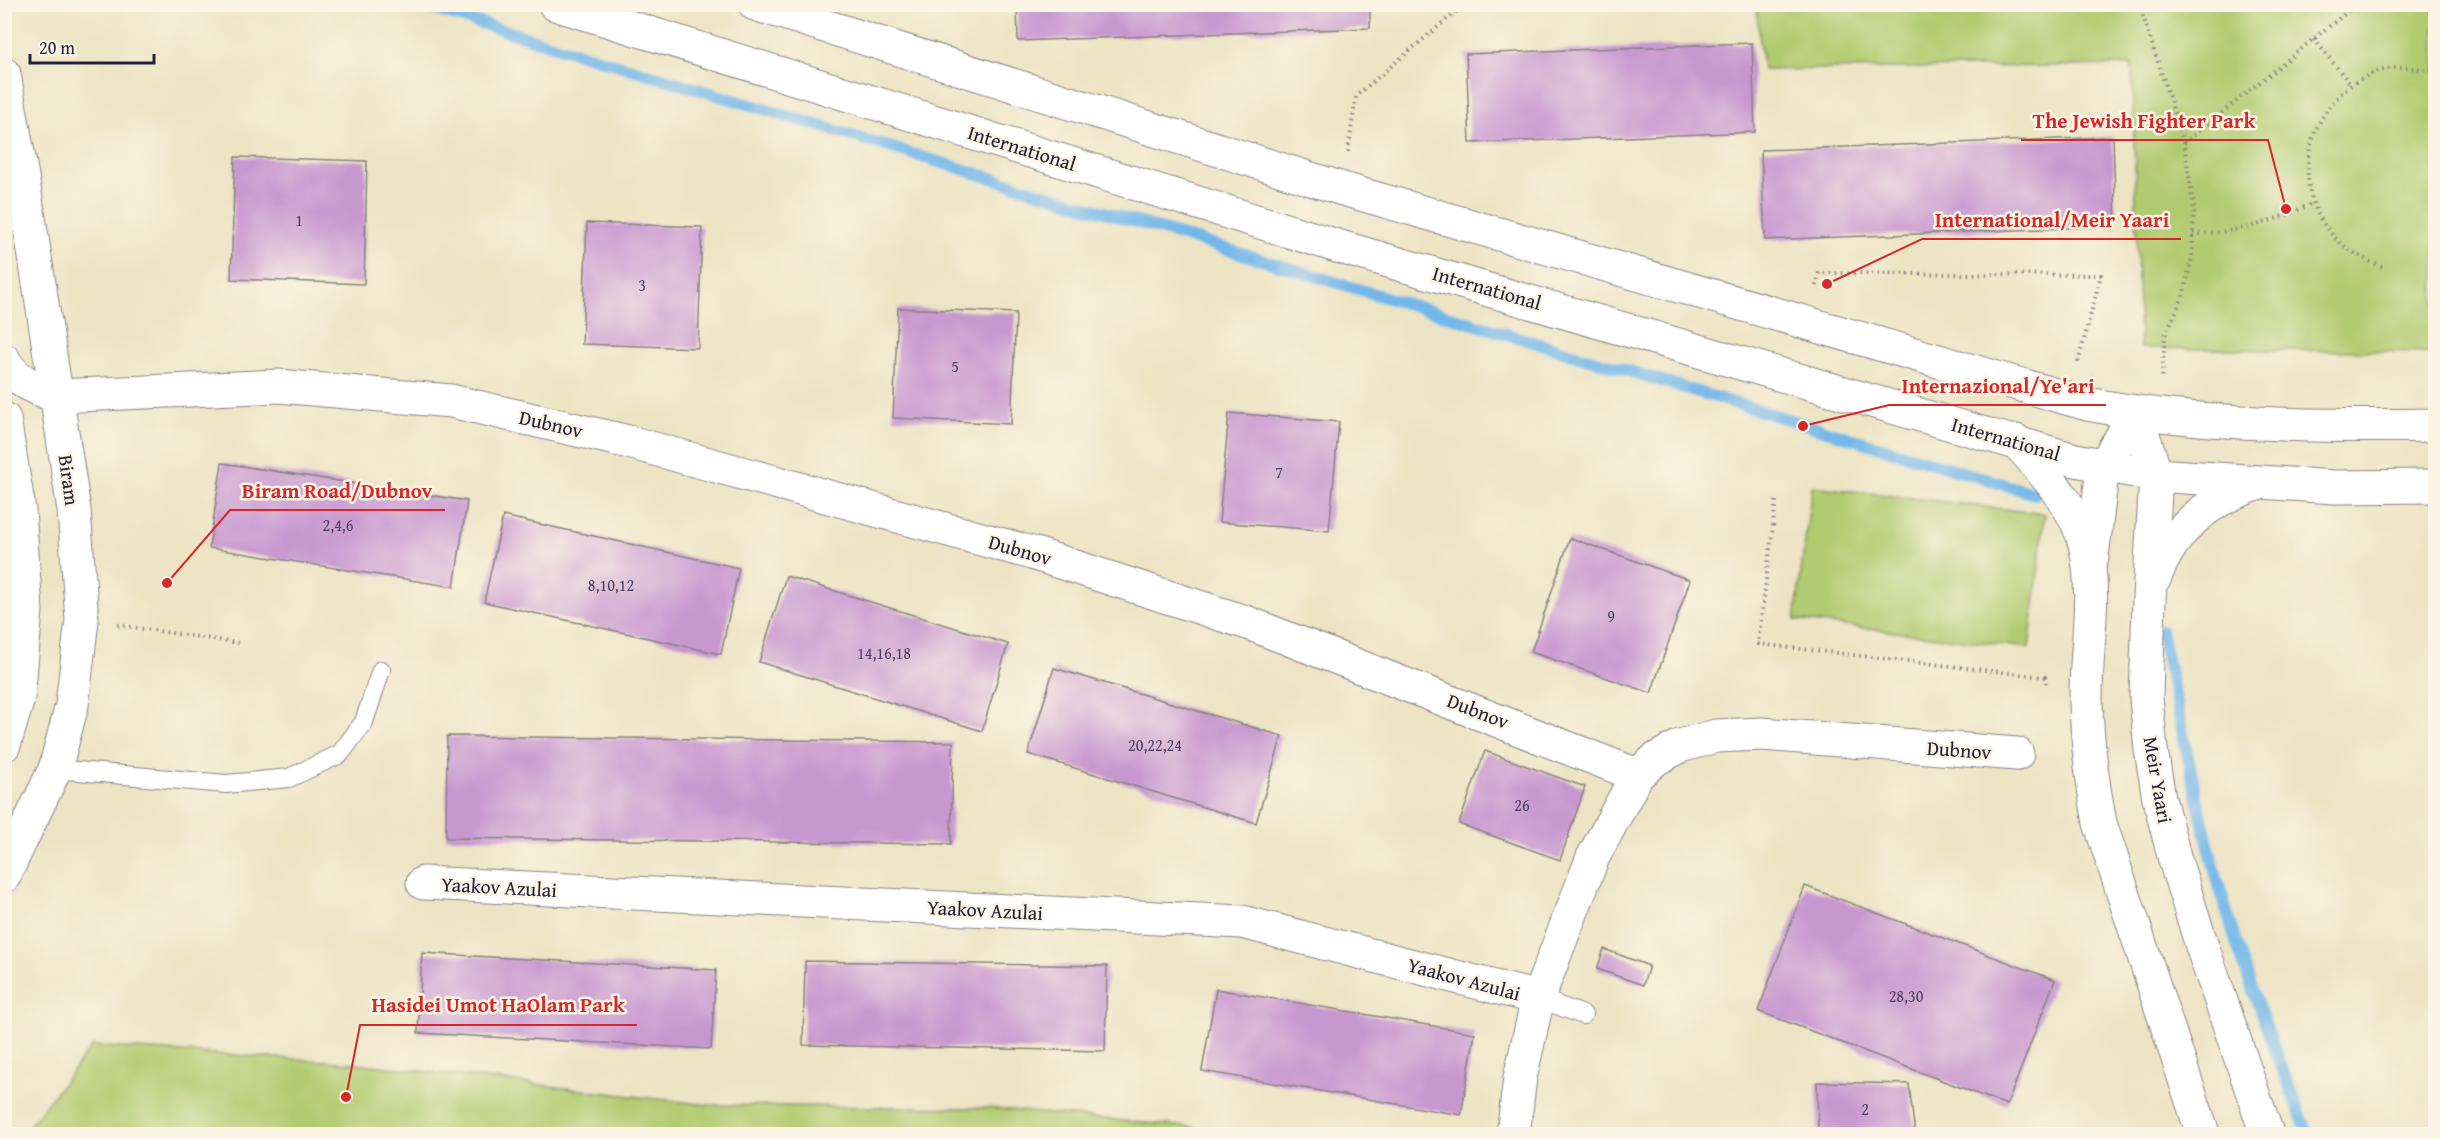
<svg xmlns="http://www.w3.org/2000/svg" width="2440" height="1139" viewBox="0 0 2440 1139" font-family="'Gentium Book Plus',serif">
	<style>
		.green { fill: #b1cb70; stroke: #6a7656; stroke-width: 1.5 }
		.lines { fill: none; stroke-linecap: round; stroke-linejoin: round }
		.stream { stroke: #72b7e9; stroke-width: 12 }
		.building { fill: #c797d0 }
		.service-casing { stroke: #888380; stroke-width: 20 }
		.minor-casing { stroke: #888380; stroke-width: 35 }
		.tertiary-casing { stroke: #888380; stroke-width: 35 }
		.path { stroke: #888380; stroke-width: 4; stroke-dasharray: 1.5 4.5; stroke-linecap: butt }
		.service { stroke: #fff; stroke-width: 18 }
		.minor { stroke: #fff; stroke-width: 33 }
		.tertiary { stroke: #fff; stroke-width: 33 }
		.labels { text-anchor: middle; stroke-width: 5; stroke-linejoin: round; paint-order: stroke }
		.number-label { font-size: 16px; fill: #4b3f60 }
		.street-label { font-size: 20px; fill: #22223b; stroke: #fcf5e5 }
		.leader { fill: none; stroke: #d62828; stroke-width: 2 }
		.callout-dot { fill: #d62828; stroke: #fcf5e5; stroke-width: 2 }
		.callout-label { font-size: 21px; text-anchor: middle; font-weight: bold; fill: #d62828; stroke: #fcf5e5; stroke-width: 5; stroke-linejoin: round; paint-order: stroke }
	</style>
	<rect width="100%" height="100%" fill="#fcf5e5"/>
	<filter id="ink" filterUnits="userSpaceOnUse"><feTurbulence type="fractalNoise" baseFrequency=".0167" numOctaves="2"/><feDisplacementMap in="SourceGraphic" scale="12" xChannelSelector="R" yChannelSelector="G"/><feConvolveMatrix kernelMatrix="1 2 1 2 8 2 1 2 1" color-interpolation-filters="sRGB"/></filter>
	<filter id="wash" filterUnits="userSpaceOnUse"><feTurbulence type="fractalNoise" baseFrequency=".008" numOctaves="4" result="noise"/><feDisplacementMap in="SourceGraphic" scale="24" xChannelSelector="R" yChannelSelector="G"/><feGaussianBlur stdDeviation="1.35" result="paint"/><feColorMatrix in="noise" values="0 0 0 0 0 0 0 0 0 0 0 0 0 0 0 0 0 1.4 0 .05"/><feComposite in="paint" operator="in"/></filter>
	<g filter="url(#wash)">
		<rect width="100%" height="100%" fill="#ede4c4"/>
		<g class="green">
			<path d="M1756,5H2435V352L2140,348L2132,65L1763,70Z"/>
			<path d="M1812,486L2045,514L2029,648L1795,620Z"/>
			<path d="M92,1046L355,1063L709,1105L988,1108L1263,1134H23Z"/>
		</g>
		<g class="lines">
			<g class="stream">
				<path d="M417,4L2035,494"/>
				<path d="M2161,631C2179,715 2196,801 2219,885C2242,970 2276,1052 2308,1134"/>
			</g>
		</g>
		<g id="blocks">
			<g class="building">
				<path d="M1017,4H1370V28L1018,41Z"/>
				<path d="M1752,43L1755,132L1470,143L1466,54Z"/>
				<path d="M2113,137L2116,226L1765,240L1761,150Z"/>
				<path d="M235,157L367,161L364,284L231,279Z"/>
				<path d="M587,223L702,227L698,348L582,344Z"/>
				<path d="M898,308L1016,313L1011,424L893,418Z"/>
				<path d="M1229,413L1339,422L1329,531L1219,522Z"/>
				<path d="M222,463L467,501L454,587L209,548Z"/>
				<path d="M503,516L739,568L721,654L484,602Z"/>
				<path d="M1570,538L1690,580L1651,693L1531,652Z"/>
				<path d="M786,576L1008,644L982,731L759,662Z"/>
				<path d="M1054,668L1282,736L1256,823L1028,754Z"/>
				<path d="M447,736L953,742L951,844L446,838Z"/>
				<path d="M1485,751L1585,787L1560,860L1459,824Z"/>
				<path d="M1805,886L2055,980L2007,1105L1758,1011Z"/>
				<path d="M1604,949L1649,966L1643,985L1597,969Z"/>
				<path d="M422,953L716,970L711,1049L418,1033Z"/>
				<path d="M805,961L1107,966L1105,1051L803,1045Z"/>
				<path d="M1216,989L1475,1033L1461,1115L1202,1071Z"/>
				<path d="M1817,1082L1909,1084L1915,1134H1818Z"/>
			</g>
		</g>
	</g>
	<g filter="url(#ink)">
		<use href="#blocks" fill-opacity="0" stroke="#888380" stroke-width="1.5"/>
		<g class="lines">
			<defs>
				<g id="service">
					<path d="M55,769L226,784L289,778L340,754L364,722L381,670"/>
					<path d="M1538,998L1583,1015"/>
				</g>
				<g id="minor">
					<path d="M4,360C14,380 37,389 56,396L278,386L451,401L629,442L1032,553L1248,623L1637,775L1656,759L1680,746L1716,736L1762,734L2017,754"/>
					<path d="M423,883L1242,922L1538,998"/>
					<path d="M1513,1134L1520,1078L1538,998L1593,857L1637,775"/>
				</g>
				<g id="tertiary">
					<path d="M555,4L1337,246L2075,460L2156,475L2334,487L2436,486"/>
					<path d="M755,4L1343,189L2087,404C2201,425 2319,427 2436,425"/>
					<path d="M4,74L26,199L74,510L82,620L72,705L55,769L4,876"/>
					<path d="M2136,413L2156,475L2149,599L2146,698L2151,750L2159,798L2175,860L2203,949L2267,1134"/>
					<path d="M4,419L19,510L26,611L18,699L4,745"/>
					<path d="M2016,441C2042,471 2075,505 2085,544C2097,592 2086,645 2086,695C2086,738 2092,780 2100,823L2203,1134"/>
					<path d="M2092,557L2103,467L2136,413"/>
					<path d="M2155,577C2174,528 2208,500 2257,484"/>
				</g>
			</defs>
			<use href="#service" class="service-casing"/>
			<use href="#minor" class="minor-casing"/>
			<use href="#tertiary" class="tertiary-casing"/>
			<g class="path">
				<path d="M2139,4L2184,143L2194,209L2192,257L2183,297L2165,335L2162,378"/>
				<path d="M2314,39L2351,85"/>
				<path d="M2184,143L2357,4"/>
				<path d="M1348,152L1356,96L1465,4"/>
				<path d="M2193,234C2237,233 2274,222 2313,203"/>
				<path d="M2382,267C2362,258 2343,249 2329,231C2285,177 2313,95 2376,72C2396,65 2416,68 2436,71"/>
				<path d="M1816,286L1819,273L2101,275L2078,363"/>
				<path d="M1776,501L1758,644L2045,677L2046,683"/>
				<path d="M118,625L238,643"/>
			</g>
			<use href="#service" class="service"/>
			<use href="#minor" class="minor"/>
			<use href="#tertiary" class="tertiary"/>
		</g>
	</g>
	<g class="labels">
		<g class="number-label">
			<text x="299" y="226">1</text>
			<text x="642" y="291">3</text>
			<text x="955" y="372">5</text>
			<text x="1279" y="478">7</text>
			<text x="338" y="531">2,4,6</text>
			<text x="611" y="591">8,10,12</text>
			<text x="1611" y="622">9</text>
			<text x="884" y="659">14,16,18</text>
			<text x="1155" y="751">20,22,24</text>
			<text x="1522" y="811">26</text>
			<text x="1906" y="1002">28,30</text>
			<text x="1865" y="1115">2</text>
		</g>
		<g class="street-label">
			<text transform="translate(1022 148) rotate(17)" y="7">International</text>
			<text transform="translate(1487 288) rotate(16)" y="7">International</text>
			<text transform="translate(551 424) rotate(13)" y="7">Dubnov</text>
			<text transform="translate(2006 439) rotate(16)" y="7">International</text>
			<text transform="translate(69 480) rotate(82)" y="7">Biram</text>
			<text transform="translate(1020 550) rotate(16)" y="7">Dubnov</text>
			<text transform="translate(1478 711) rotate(21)" y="7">Dubnov</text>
			<text transform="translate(1959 750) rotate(4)" y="7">Dubnov</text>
			<text transform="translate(2158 780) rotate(80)" y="7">Meir Yaari</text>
			<text transform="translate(499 887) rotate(3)" y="7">Yaakov Azulai</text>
			<text transform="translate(985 910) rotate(3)" y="7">Yaakov Azulai</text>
			<text transform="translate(1464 979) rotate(15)" y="7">Yaakov Azulai</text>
		</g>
	</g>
	<path class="leader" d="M2286 209L2268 140H2021M1827 284L1922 239H2181M1803 426L1889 405H2106M167 583L230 510H445M346 1097L360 1025H637"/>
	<g class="callout-dot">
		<circle cx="2286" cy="209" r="6"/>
		<circle cx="1827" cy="284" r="6"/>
		<circle cx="1803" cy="426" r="6"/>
		<circle cx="167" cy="583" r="6"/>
		<circle cx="346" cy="1097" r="6"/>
	</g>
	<g class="callout-label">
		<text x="2144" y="128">The Jewish Fighter Park</text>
		<text x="2052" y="227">International/Meir Yaari</text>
		<text x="1998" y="393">Internazional/Ye'ari</text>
		<text x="337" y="498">Biram Road/Dubnov</text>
		<text x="498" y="1012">Hasidei Umot HaOlam Park</text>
	</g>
	<rect width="2440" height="1139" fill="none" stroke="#fcf5e5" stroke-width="24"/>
	<path d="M30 54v9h124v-9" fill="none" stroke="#22223b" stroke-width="3"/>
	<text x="39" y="54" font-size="18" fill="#22223b" stroke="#fcf5e5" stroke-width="4.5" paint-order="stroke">20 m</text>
</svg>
